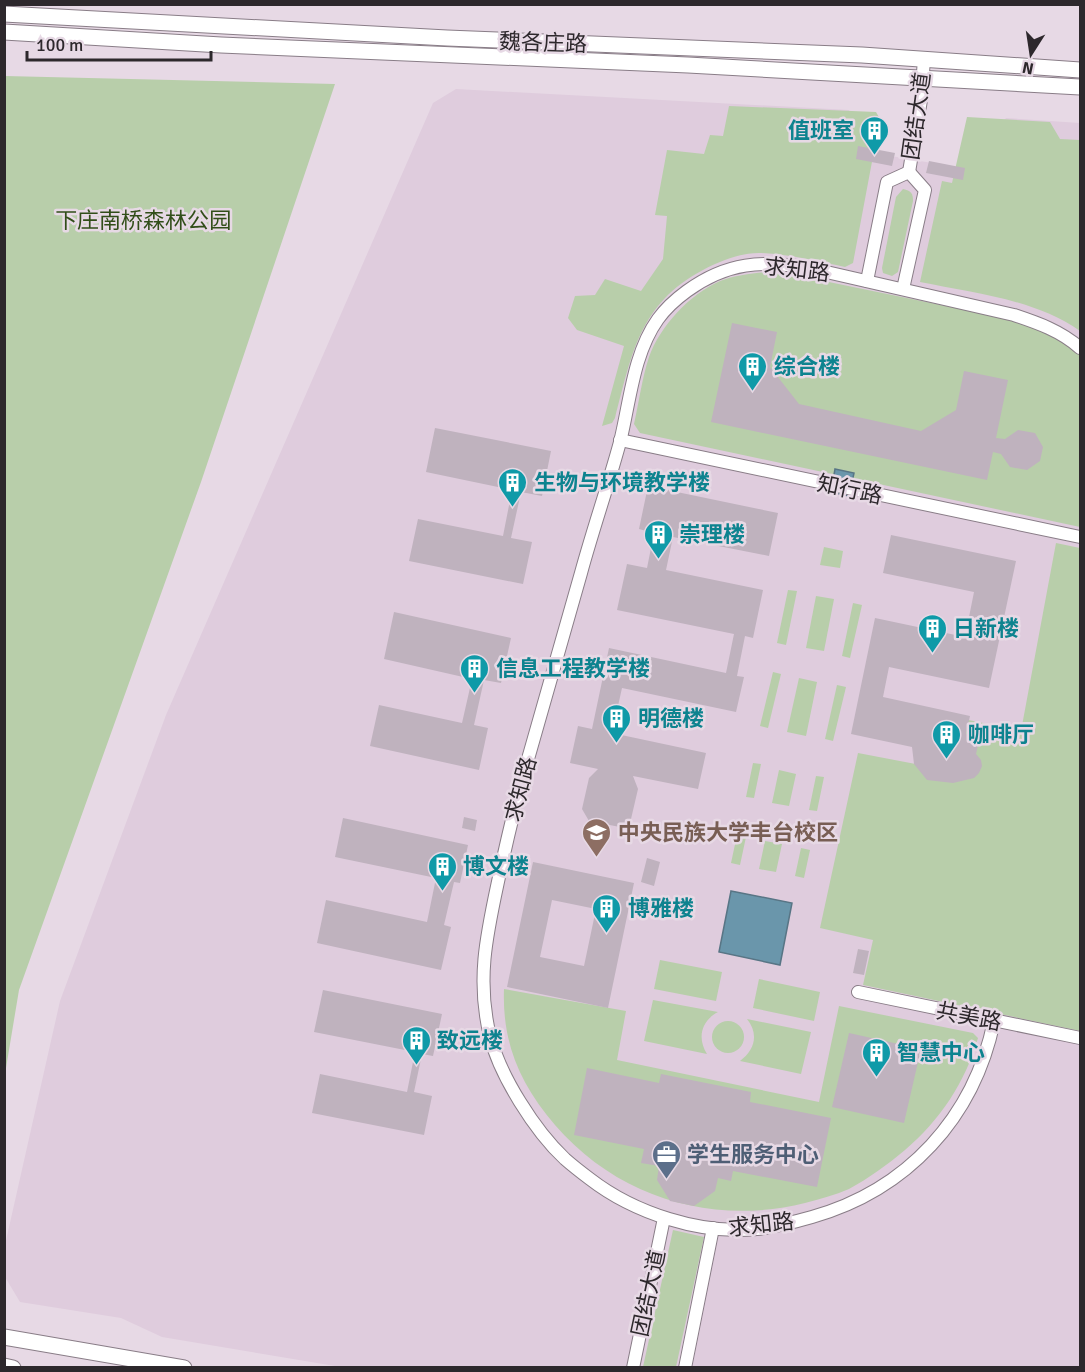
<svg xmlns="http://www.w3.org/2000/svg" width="1085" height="1372" viewBox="0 0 1085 1372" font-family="Signika,'Noto Sans SC',sans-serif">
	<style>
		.built { fill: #dfccdd }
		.green { fill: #b8ceaa }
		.water { fill: #6a96ab; stroke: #587585; stroke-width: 1.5 }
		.building { fill: #bfb2be; fill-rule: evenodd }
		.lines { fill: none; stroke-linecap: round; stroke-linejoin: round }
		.minor-casing { stroke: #897d87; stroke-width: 14 }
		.major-casing { stroke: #897d87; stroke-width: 17 }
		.minor { stroke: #fff; stroke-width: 12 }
		.major { stroke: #fff; stroke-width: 15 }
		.labels { text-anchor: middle; stroke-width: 5; stroke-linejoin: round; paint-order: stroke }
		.street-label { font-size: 22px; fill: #2d282c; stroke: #e7d9e5 }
		.culture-label { font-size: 22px; font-weight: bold; fill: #0d838f; stroke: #e7d9e5; text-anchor: start }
		.park-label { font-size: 22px; fill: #314e19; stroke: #e7d9e5 }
		.education-label { font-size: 22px; font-weight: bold; fill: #785e54; stroke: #e7d9e5; text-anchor: start }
		.service-label { font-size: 22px; font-weight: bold; fill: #4e5e75; stroke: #e7d9e5; text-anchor: start }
	</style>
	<rect width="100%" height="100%" fill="#e7d9e5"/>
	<path class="built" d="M456,89L849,110L862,151L961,168L1006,118L1080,123V1367H341L162,1337L121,1318L20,1302L5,1277V1245L60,1001L166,715L433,103Z"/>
	<g class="green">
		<path d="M5,76L335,84L201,482L19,990L5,1074Z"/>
		<path d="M729,106L876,112L880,119L853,263L845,267C817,261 788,254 759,253C740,253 720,261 703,270C639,304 632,354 615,418L612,423L602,426L624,346L577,330L568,318L575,296L595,295L605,279L641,291L663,259L667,216L655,215L667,150L704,154L710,135L723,136Z"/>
		<path d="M967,117L1050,122L1060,139L1080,140V331C1034,299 974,293 920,282L942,181L952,183Z"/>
		<path d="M903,189C911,191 913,193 913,201L898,272L892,276L883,273L882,268L896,197Z"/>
		<path d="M775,271L1039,325L1080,353V527L640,433L634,424C639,402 642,378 649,357C660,326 690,294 720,281C737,274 757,273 775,271Z"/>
		<path d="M1056,543L1080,548V1031L863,985L873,940L820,928L858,753L947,770L959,718L1021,731Z"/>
		<path d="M824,547L843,551L840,568L820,565Z"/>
		<path d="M788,590L797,591L786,645L777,643Z"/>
		<path d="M816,596L834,599L824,651L806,648Z"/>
		<path d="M853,603L862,605L850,658L842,656Z"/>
		<path d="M773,672L781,674L768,728L760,726Z"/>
		<path d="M799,678L817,682L806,736L787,732Z"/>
		<path d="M837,685L846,687L833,741L825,739Z"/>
		<path d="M753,763L761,764L754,798L746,797Z"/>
		<path d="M779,770L796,774L789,806L772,803Z"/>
		<path d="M816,776L824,777L817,811L809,810Z"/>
		<path d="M737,835L746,837L740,865L731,863Z"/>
		<path d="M765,841L782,844L776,872L759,869Z"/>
		<path d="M801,848L810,850L804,878L795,876Z"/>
		<path d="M660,960L722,972L716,1001L654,989Z"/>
		<path d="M759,979L820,992L814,1021L753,1008Z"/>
		<path d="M504,989L626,1011L617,1060L819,1102L839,1006L973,1033L978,1038C965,1083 940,1120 905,1150C887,1165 869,1178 849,1189C835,1195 820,1199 805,1203C713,1226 618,1198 555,1125C520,1084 502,1043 504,989Z"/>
		<path d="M653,1000L718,1012C701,1021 697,1038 707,1054L644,1041Z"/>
		<path d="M747,1019L811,1032L801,1074L740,1061C755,1050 759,1034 747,1019Z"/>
		<circle cx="728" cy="1037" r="16"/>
		<path d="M673,1230L704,1237L676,1367H643Z"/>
	</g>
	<g class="water">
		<path d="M835,469L854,473L849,496L831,492Z"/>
		<path d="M731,891L792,903L780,965L719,952Z"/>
	</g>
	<g class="building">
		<path d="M858,146L895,153L892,166L856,159Z"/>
		<path d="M929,161L965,168L963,180L926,173Z"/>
		<path d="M732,323L777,332L770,367L799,404L921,431L956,410L964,371L1008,380L996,438L1005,439L1018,430L1035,433L1043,447L1040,461L1027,470L1010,467L1001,454L993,452L987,480L711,422Z"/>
		<path d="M435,428L551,451L542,496L521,492L511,538L532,542L523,584L409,561L418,519L503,536L512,490L426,472Z"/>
		<path d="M648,486L778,513L769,556L673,537L666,570L763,590L753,638L745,636L737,676L744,677L736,712L622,688L612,733L706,753L698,789L633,776L638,789L631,819L620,827L589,821L582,809L589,778L598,769L570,763L578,726L592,729L609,648L726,673L734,634L617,610L627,564L647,568L654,533L639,529Z"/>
		<path d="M891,535L1016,561L989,688L889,667L883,697L970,716L966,734L980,737L976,754L981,760L982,766L979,773L974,778L953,783L927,780L914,764L912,747L851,734L875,618L965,637L974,592L883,573Z"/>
		<path d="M394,612L511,638L501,683L484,680L474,725L488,728L479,770L370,746L379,705L462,723L472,679L384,659Z"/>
		<path d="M464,817L477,820L475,831L462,828Z"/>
		<path d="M343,818L468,845L460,883L454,882L444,925L451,927L441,970L317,943L326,900L427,922L436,878L335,857Z"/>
		<path d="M647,858L660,862L654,886L641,882Z"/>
		<path d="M533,862L634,883L608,1008L507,987ZM552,900L596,909L584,966L540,957Z"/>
		<path d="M858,949L869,951L864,975L853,973Z"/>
		<path d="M323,990L442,1014L433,1056L422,1054L414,1092L432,1096L424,1135L312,1113L320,1074L407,1092L415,1052L314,1032Z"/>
		<path d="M849,1033L921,1049L904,1123L832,1107Z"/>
		<path d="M587,1068L659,1083L661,1074L751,1092L750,1102L831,1118L817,1187L733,1171L731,1181L718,1178L715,1191L694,1206L670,1201L657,1180L659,1166L641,1163L644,1149L574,1135Z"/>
	</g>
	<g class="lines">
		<defs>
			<g id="minor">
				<path d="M909,172L921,100L924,59"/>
				<path d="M867,281L887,182L909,172"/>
				<path d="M903,289L925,190L909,172"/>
				<path d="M620,440L1080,537"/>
				<path d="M858,992L1080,1038"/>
				<path d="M994,1021C974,1118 907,1190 812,1217C794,1222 776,1227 757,1229C701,1235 634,1213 590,1179C582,1173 573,1166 565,1159C535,1131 500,1076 490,1036C476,979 487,933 499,877C508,835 518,793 530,752C547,692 564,633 581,573C593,529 608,486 620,442C630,402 633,354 658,319C666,308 676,299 687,291C727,262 762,260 809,268L1014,315C1038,323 1061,331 1080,348"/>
				<path d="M633,1368L664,1218"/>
				<path d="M685,1368L713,1228"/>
			</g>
			<g id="major">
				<path d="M4,14L447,38L862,55L1080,70"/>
				<path d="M4,32L221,45L688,65L1080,87"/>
				<path d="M4,1337L184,1368"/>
				<path d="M4,1366L13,1368"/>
			</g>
		</defs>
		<use href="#minor" class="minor-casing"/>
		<use href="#major" class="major-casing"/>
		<use href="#minor" class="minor"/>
		<use href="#major" class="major"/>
	</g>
	<defs>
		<symbol id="building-pin" viewBox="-11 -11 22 30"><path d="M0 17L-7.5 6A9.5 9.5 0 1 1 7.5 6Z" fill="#0f9aa8" stroke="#e7d9e5"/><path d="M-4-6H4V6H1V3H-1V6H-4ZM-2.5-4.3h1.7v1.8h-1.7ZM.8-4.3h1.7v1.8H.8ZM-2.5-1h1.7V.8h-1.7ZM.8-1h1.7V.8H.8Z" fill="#fff"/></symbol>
		<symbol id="university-pin" viewBox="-11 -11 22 30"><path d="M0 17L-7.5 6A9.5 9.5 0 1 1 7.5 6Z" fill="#8d6e63" stroke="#e7d9e5"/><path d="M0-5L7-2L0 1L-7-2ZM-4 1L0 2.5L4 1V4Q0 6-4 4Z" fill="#fff"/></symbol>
		<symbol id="office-pin" viewBox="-11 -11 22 30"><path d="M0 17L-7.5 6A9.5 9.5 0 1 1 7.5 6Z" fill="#5c6f8a" stroke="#e7d9e5"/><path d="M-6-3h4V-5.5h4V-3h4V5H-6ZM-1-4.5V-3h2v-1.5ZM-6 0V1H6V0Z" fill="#fff"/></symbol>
	</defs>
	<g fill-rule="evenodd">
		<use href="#building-pin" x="858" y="114" width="33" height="45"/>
		<use href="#building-pin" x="736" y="350" width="33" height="45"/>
		<use href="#building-pin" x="496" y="466" width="33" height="45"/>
		<use href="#building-pin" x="642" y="518" width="33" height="45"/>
		<use href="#building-pin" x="916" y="612" width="33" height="45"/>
		<use href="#building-pin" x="458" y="652" width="33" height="45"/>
		<use href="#building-pin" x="600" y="702" width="33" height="45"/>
		<use href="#building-pin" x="930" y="718" width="33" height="45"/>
		<use href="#university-pin" x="580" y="816" width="33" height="45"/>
		<use href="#building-pin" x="426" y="850" width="33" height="45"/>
		<use href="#building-pin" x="590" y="892" width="33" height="45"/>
		<use href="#building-pin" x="400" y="1024" width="33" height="45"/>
		<use href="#building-pin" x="860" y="1036" width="33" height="45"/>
		<use href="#office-pin" x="650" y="1138" width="33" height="45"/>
	</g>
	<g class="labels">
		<g class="street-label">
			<text transform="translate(543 42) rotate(2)" y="8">魏各庄路</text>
			<text transform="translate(916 116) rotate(-82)" y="8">团结大道</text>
			<text transform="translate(797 269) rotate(7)" y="8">求知路</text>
			<text transform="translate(850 489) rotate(12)" y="8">知行路</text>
			<text transform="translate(520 789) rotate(-75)" y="8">求知路</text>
			<text transform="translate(969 1016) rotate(11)" y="8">共美路</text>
			<text transform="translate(761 1224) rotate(-6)" y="8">求知路</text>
			<text transform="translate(648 1293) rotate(-78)" y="8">团结大道</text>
		</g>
		<g class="culture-label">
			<text x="854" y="138" text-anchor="end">值班室</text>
			<text x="774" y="374">综合楼</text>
			<text x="534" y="490">生物与环境教学楼</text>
			<text x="679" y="542">崇理楼</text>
			<text x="953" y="636">日新楼</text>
			<text x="496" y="676">信息工程教学楼</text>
			<text x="638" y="726">明德楼</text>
			<text x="968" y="742">咖啡厅</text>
			<text x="463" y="874">博文楼</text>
			<text x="628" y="916">博雅楼</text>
			<text x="437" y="1048">致远楼</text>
			<text x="897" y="1060">智慧中心</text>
		</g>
		<g class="park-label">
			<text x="143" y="228">下庄南桥森林公园</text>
		</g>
		<g class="education-label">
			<text x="618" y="840">中央民族大学丰台校区</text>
		</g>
		<g class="service-label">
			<text x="687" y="1162">学生服务中心</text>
		</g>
	</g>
	<rect width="1085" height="1372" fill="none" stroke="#2d282c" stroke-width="12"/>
	<g transform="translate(1031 54) rotate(192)" stroke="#e7d9e5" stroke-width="4.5" paint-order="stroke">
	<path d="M0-4.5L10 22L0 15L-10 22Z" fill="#2d282c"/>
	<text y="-9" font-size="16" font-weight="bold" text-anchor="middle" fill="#2d282c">N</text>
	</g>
	<path d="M27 51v9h184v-9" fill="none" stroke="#2d282c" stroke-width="3"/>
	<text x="36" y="51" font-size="18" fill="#2d282c" stroke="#e7d9e5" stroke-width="4.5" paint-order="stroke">100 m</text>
</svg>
